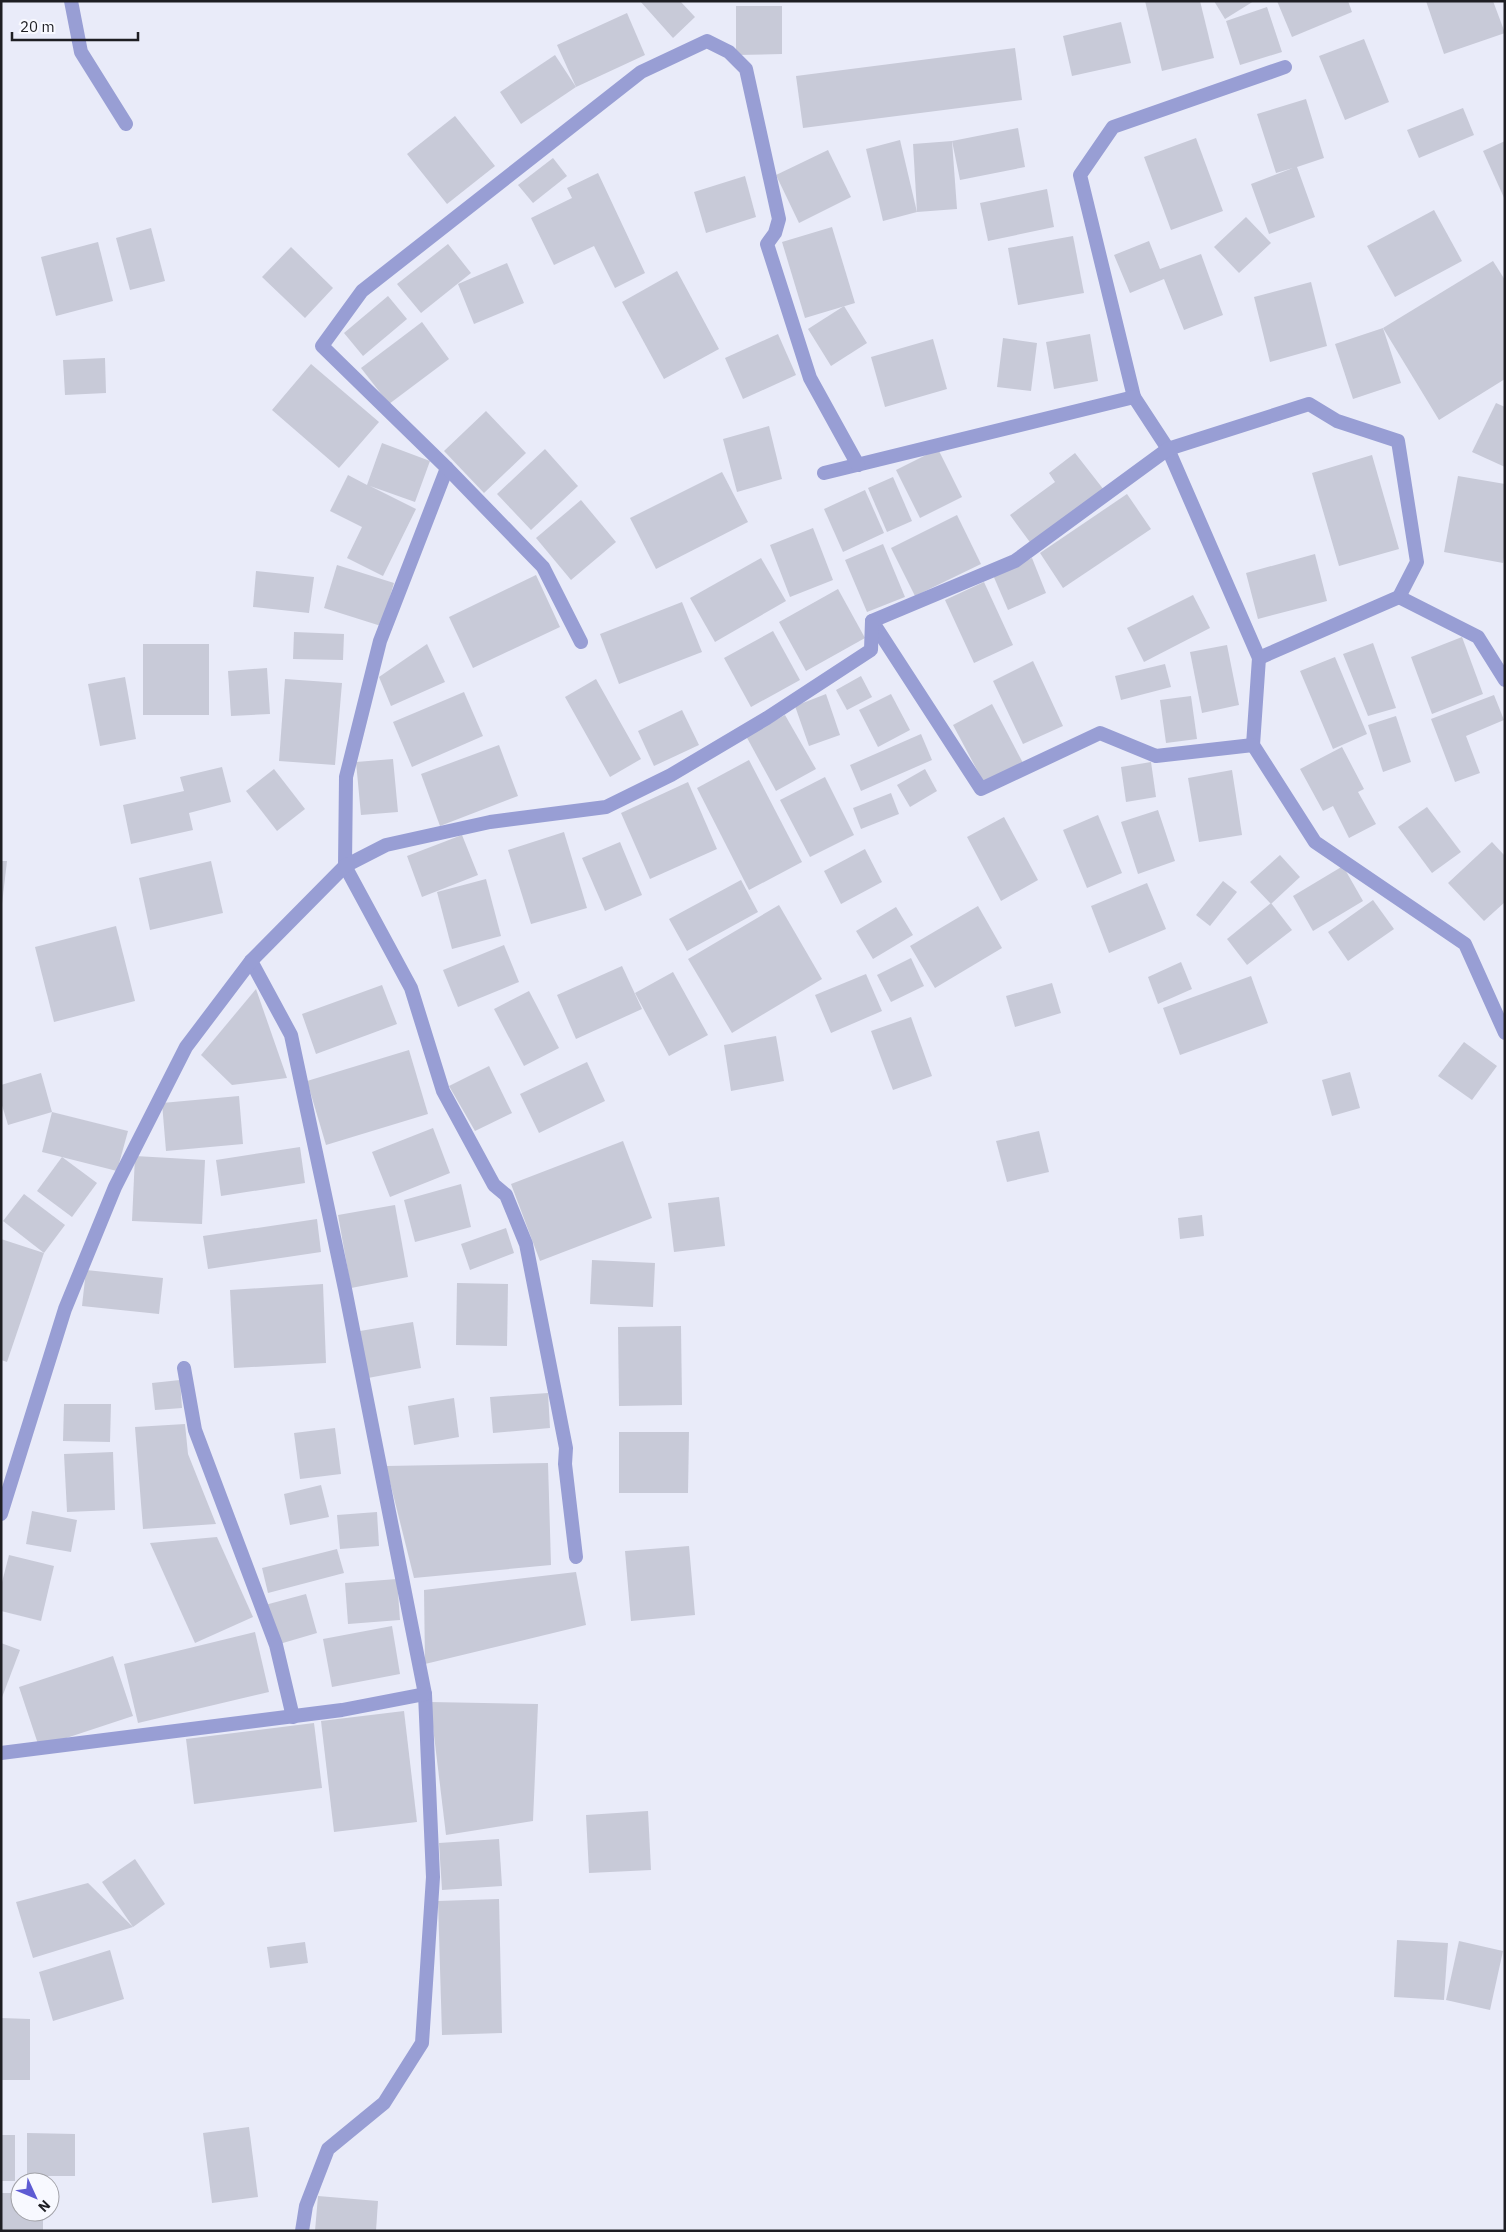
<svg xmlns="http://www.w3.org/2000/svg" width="1506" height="2232" viewBox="0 0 1506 2232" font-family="'IBM Plex Sans',sans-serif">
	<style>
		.building { fill: #c8cad8 }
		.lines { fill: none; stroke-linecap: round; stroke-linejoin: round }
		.minor { stroke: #989ed4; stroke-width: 14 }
	</style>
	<rect width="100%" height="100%" fill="#e9ebf9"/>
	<g class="building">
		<path d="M640,1H680L695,17L673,38Z"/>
		<path d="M1145,1H1200L1214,58L1162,71Z"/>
		<path d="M1214,1H1254L1225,19Z"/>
		<path d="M1277,1H1348L1352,12L1292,37Z"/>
		<path d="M1426,1H1493L1505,33L1444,54Z"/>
		<path d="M736,6H782V54L736,55Z"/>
		<path d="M1267,7L1282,52L1240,65L1226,21Z"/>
		<path d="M627,13L645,55L576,87L557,45Z"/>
		<path d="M1121,22L1131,63L1072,76L1063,36Z"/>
		<path d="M1364,39L1389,102L1345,120L1319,56Z"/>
		<path d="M1015,48L1022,100L803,128L796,76Z"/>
		<path d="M555,55L576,87L521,124L500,92Z"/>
		<path d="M1306,99L1324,158L1297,167L1315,217L1269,234L1251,184L1293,168L1276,173L1257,114Z"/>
		<path d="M1463,108L1474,135L1419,158L1407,130Z"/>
		<path d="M455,116L495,166L447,204L407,154Z"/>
		<path d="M1018,128L1025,167L960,180L952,141Z"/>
		<path d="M1196,138L1223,211L1171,230L1144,157Z"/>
		<path d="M900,140L917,212L883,221L866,149Z"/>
		<path d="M952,141L957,209L917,212L913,144Z"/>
		<path d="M1505,141V200L1483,151Z"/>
		<path d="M828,150L851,197L799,223L776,175Z"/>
		<path d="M553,158L567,176L533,203L518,185Z"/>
		<path d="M598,173L645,273L615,288L594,246L554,265L531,218L572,198L567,188Z"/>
		<path d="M745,176L756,217L706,233L694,192Z"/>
		<path d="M1047,189L1054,227L988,241L980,203Z"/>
		<path d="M1434,210L1462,261L1395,297L1367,246Z"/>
		<path d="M1246,217L1271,243L1239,273L1214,247Z"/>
		<path d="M832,227L855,303L805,318L782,242Z"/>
		<path d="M151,228L165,281L130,290L116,238Z"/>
		<path d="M1073,236L1084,293L1018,305L1008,248Z"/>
		<path d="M1149,241L1160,269L1201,254L1223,315L1184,330L1164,279L1130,293L1114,255Z"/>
		<path d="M98,242L113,301L56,316L41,257Z"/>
		<path d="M448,244L471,273L421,313L397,284Z"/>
		<path d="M291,247L333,288L305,318L262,277Z"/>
		<path d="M1493,261L1505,280V379L1439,420L1383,328Z"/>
		<path d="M507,263L524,303L474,324L458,284Z"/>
		<path d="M677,271L719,349L664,379L622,302Z"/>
		<path d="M1311,282L1327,346L1270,362L1254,297Z"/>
		<path d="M388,296L407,319L363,356L344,333Z"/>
		<path d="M844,306L867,343L831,366L808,329Z"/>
		<path d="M422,322L449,359L389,404L361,368Z"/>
		<path d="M1383,328L1401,383L1353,399L1335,344Z"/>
		<path d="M778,334L796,375L743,399L725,358Z"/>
		<path d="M1090,334L1098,381L1054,389L1046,342Z"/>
		<path d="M1003,338L1037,343L1031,391L997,387Z"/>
		<path d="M933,339L947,389L885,407L871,357Z"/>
		<path d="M105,358L106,393L65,395L63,360Z"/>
		<path d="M311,364L379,422L339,468L272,410Z"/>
		<path d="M1496,403L1505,407V467L1472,452Z"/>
		<path d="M486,411L526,453L484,493L444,451Z"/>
		<path d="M769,426L782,479L737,492L723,439Z"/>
		<path d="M382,443L430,461L415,502L370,486L416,509L383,576L347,558L362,527L330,511L348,475L367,485Z"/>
		<path d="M545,449L578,486L531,530L497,494Z"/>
		<path d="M938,449L962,497L920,518L896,470Z"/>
		<path d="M1075,453L1104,490L1032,545L1010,515L1055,482L1049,473Z"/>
		<path d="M1372,455L1399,549L1339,566L1312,473Z"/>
		<path d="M722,472L748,522L656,569L630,518Z"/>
		<path d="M1458,476L1505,484V552L1503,563L1444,552Z"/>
		<path d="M893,477L912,521L887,532L868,488Z"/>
		<path d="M865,490L884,533L843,552L824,509Z"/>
		<path d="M1127,494L1151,529L1063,588L1040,553Z"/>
		<path d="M581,500L616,542L571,580L536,538Z"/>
		<path d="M957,515L981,564L915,596L891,548Z"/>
		<path d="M813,528L833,580L790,597L770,545Z"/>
		<path d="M883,544L905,597L867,612L845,560Z"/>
		<path d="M1315,554L1327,601L1258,619L1246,573Z"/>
		<path d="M761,558L786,601L715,642L690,598Z"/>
		<path d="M1032,558L1046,593L1008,610L993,575Z"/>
		<path d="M337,565L394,583L381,626L324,608Z"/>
		<path d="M256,571L314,577L309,613L253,607Z"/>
		<path d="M536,575L560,627L473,668L449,617Z"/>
		<path d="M984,582L1013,645L974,663L945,600Z"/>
		<path d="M838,589L865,638L806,671L779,622Z"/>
		<path d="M1193,595L1210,628L1144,662L1127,628Z"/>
		<path d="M682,602L702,652L619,684L600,634Z"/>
		<path d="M773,631L800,680L751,707L724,658Z"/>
		<path d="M294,632L344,634L343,660L293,659Z"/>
		<path d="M1462,637L1483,694L1432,714L1411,657Z"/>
		<path d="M1373,643L1396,708L1368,716L1343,654Z"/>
		<rect x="143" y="644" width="66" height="71"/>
		<path d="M427,644L445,682L391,706L379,677Z"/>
		<path d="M1227,645L1239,705L1202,713L1190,652Z"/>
		<path d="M1335,657L1367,734L1333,749L1300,671Z"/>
		<path d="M1033,661L1063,726L1023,744L993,681Z"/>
		<path d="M1165,664L1171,687L1121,700L1115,676Z"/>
		<path d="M267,668L270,714L231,716L228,671Z"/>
		<path d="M861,676L872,697L847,710L836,690Z"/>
		<path d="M125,677L136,739L100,746L88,684Z"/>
		<path d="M285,679L342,683L335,765L279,761Z"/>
		<path d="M596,679L641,759L610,777L565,697Z"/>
		<path d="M464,692L483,736L412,767L393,722Z"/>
		<path d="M826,694L840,735L809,746L795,706Z"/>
		<path d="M891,694L910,730L878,747L859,710Z"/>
		<path d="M1494,695L1504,720L1466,736L1480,773L1455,782L1431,719Z"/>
		<path d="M1191,696L1197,739L1166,743L1160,700Z"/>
		<path d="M992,704L1023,763L984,783L953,725Z"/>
		<path d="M682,710L699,745L654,766L638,731Z"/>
		<path d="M785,715L816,769L776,791L746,736Z"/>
		<path d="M1396,716L1411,762L1383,772L1368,725Z"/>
		<path d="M921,734L932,760L861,791L850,765Z"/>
		<path d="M499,745L518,796L440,826L421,774Z"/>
		<path d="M1342,747L1364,789L1358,792L1376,824L1349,838L1333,806L1323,811L1300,769Z"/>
		<path d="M393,759L398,812L361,815L356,762Z"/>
		<path d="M749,760L802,862L749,890L697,788Z"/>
		<path d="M1151,762L1156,797L1126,802L1121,767Z"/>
		<path d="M222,767L231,802L189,813L193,830L131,844L123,805L184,791L180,777Z"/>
		<path d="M274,769L305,809L277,831L246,791Z"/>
		<path d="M925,769L937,791L910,807L897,785Z"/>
		<path d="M1232,770L1242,835L1199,842L1188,778Z"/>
		<path d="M825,777L854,835L810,857L780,800Z"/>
		<path d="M688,782L717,849L650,879L621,813Z"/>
		<path d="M891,793L899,814L861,829L853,808Z"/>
		<path d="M1427,807L1461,852L1432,873L1398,827Z"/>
		<path d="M1158,810L1175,861L1138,874L1121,822Z"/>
		<path d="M1098,815L1122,873L1087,888L1063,830Z"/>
		<path d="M1004,817L1038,880L1001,901L967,837Z"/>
		<path d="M564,832L587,908L531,924L508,850Z"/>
		<path d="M462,835L478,875L422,897L407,856Z"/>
		<path d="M620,842L642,895L605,911L582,858Z"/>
		<path d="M1492,842L1505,856V902L1484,921L1448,883Z"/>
		<path d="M865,849L882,882L841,904L824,871Z"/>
		<path d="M1280,855L1300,877L1271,904L1250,882Z"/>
		<path d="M1,861H7L2,904H1Z"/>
		<path d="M211,861L223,913L150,930L139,878Z"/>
		<path d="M1343,866L1363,901L1313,931L1293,896Z"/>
		<path d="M486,879L501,936L452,949L437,892Z"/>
		<path d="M741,880L758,912L687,951L669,919Z"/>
		<path d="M1223,881L1237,892L1210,926L1196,915Z"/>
		<path d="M1147,883L1166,929L1109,953L1091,906Z"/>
		<path d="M1373,900L1394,929L1348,961L1328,932Z"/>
		<path d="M1271,903L1292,930L1247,965L1227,939Z"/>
		<path d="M779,905L822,979L732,1033L688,959Z"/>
		<path d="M978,906L1002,948L935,988L910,946Z"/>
		<path d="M896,907L913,935L873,959L856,931Z"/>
		<path d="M116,926L135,1001L54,1022L35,947Z"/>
		<path d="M504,945L519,982L458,1007L443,970Z"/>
		<path d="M911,958L924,986L891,1002L877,975Z"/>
		<path d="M1181,962L1192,989L1158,1004L1148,977Z"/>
		<path d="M622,966L642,1009L576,1039L557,995Z"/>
		<path d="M673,972L708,1035L669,1056L635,993Z"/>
		<path d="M866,974L882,1011L831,1033L815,995Z"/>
		<path d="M1251,976L1268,1023L1180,1055L1163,1008Z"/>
		<path d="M1052,983L1061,1013L1015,1027L1006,996Z"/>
		<path d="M382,985L397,1024L316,1054L302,1014Z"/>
		<path d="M256,989L287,1078L232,1085L201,1055Z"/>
		<path d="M529,991L559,1048L524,1066L494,1009Z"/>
		<path d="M911,1017L932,1076L893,1090L871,1031Z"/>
		<path d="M776,1036L784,1081L731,1091L724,1045Z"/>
		<path d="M1464,1042L1497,1066L1472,1100L1438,1076Z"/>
		<path d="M409,1050L428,1114L326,1145L307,1081Z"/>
		<path d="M587,1062L605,1101L539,1133L520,1094Z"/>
		<path d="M489,1066L512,1113L475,1131L449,1086Z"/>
		<path d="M1350,1072L1360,1108L1332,1116L1322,1080Z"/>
		<path d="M41,1073L52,1112L8,1125L1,1102V1085Z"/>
		<path d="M239,1096L243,1144L166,1151L162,1103Z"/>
		<path d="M52,1112L128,1131L117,1171L42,1152Z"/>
		<path d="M433,1128L450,1173L390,1197L372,1152Z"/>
		<path d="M1039,1131L1049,1172L1007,1182L996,1141Z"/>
		<path d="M623,1141L652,1218L540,1261L511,1184Z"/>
		<path d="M300,1147L305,1183L221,1196L216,1160Z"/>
		<path d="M135,1156L205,1160L202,1224L132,1221Z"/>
		<path d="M62,1157L97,1183L72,1217L37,1191Z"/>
		<path d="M461,1184L471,1227L415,1242L404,1200Z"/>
		<path d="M24,1194L65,1225L44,1253L3,1221Z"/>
		<path d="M719,1197L725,1246L674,1252L668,1203Z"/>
		<path d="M395,1205L408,1277L351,1288L338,1215Z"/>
		<path d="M1202,1215L1204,1236L1180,1239L1178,1218Z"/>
		<path d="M317,1219L321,1252L208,1269L203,1236Z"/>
		<path d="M506,1228L514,1253L470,1270L461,1244Z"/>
		<path d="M1,1239L44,1253L7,1362L1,1360Z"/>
		<path d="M592,1260L655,1263L653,1307L590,1304Z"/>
		<path d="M86,1270L163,1278L159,1314L82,1306Z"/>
		<path d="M457,1283L508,1284L507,1346L456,1345Z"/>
		<path d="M323,1284L326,1363L234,1368L230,1290Z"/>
		<path d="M413,1322L421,1368L368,1378L360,1331Z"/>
		<path d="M681,1326L682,1405L619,1406L618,1327Z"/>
		<path d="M180,1380L182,1408L155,1410L152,1383Z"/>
		<path d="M548,1393L550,1428L493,1433L490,1397Z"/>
		<path d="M454,1398L459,1437L414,1445L408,1406Z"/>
		<path d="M64,1404H111L110,1442L63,1441Z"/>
		<path d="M185,1424L188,1454L216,1524L143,1529L135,1427Z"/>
		<path d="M335,1428L341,1474L300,1479L294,1433Z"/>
		<path d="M619,1432H689L688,1493H619Z"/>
		<path d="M113,1452L115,1510L67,1512L64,1454Z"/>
		<path d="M548,1463L551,1565L414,1578L386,1466Z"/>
		<path d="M321,1485L329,1517L290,1525L284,1494Z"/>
		<path d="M32,1511L77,1520L71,1552L26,1544Z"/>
		<path d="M377,1512L379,1546L340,1549L337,1515Z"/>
		<path d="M217,1537L253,1617L195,1643L150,1543Z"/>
		<path d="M689,1546L695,1615L631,1621L625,1551Z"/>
		<path d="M337,1549L344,1573L268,1593L262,1568Z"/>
		<path d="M9,1555L54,1566L41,1621L1,1611V1586Z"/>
		<path d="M576,1572L586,1625L425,1664L424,1590Z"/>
		<path d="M397,1579L400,1620L348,1624L345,1583Z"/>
		<path d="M306,1594L317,1633L276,1645L265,1605Z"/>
		<path d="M392,1626L400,1674L332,1687L323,1639Z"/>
		<path d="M255,1632L269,1692L138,1723L124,1664Z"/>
		<path d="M1,1643L20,1650L1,1700Z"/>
		<path d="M113,1656L133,1716L39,1747L19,1687Z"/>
		<path d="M430,1702L538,1704L533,1821L446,1835Z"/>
		<path d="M404,1711L417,1822L334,1832L321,1721Z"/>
		<path d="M314,1723L322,1788L194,1804L186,1739Z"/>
		<path d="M648,1811L651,1870L589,1873L586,1815Z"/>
		<path d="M499,1839L502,1886L442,1890L439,1843Z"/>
		<path d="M135,1859L165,1904L133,1927L102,1882Z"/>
		<path d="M88,1883L133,1927L33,1958L16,1902Z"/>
		<path d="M499,1899L502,2033L442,2035L438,1901Z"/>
		<path d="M1397,1940L1448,1943L1444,2000L1394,1997Z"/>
		<path d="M1459,1941L1503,1951L1490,2010L1446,2000Z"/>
		<path d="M305,1942L308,1963L270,1968L267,1947Z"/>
		<path d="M110,1950L124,1999L53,2021L39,1972Z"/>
		<path d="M1,2018L30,2019V2080H1Z"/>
		<path d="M249,2127L258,2197L212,2203L203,2133Z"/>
		<path d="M27,2133L75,2134V2176H27Z"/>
		<rect x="1" y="2135" width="14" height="46"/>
		<path d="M1,2193H20V2212H43V2231H1Z"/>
		<path d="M318,2196L378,2201L376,2231H315Z"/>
	</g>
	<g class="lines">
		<g class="minor">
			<path d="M71,1L81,52L126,124"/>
			<path d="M1134,397L1080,175L1113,127L1285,67"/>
			<path d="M447,468L380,641L346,777L345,866L411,988L443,1091L494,1185L506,1195L526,1244L566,1448L565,1464L576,1557"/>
			<path d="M824,473L1134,397L1168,449L1259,658L1253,745L1315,842L1465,944L1505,1033"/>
			<path d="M1399,597L1478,637L1505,680"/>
			<path d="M872,621L981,789L1100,733L1156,756L1253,745"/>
			<path d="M581,642L543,567L447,468L322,346L362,291L641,72L707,41L729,52L746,69L779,219L775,233L767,244L810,378L858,465"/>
			<path d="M251,961L291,1035L345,1289L425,1694L433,1877L422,2043L384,2103L328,2149L306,2206L302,2231"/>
			<path d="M184,1368L195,1430L276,1645L293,1717"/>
			<path d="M1,1514L65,1309L115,1187L186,1047L251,961L345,866L386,845L490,822L606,807L671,775L767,718L871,650L872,621L1015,561L1168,449L1309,404L1337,421L1398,441L1417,562L1399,597L1259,658"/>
			<path d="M1,1753L342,1710L425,1694"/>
		</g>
	</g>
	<rect width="1506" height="2232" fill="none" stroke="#1e1e23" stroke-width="5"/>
	<g transform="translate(35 2197) rotate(134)"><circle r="24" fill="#f8f9ff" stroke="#a1a1a7"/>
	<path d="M0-4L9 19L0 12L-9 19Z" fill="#5d5bd3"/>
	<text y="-8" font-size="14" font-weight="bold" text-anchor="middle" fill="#1e1e23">N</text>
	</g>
	<path d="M12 32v8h126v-8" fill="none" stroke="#1e1e23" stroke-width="2.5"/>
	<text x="20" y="32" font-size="15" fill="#1e1e23" stroke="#f8f9ff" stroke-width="4" paint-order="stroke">20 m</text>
</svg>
